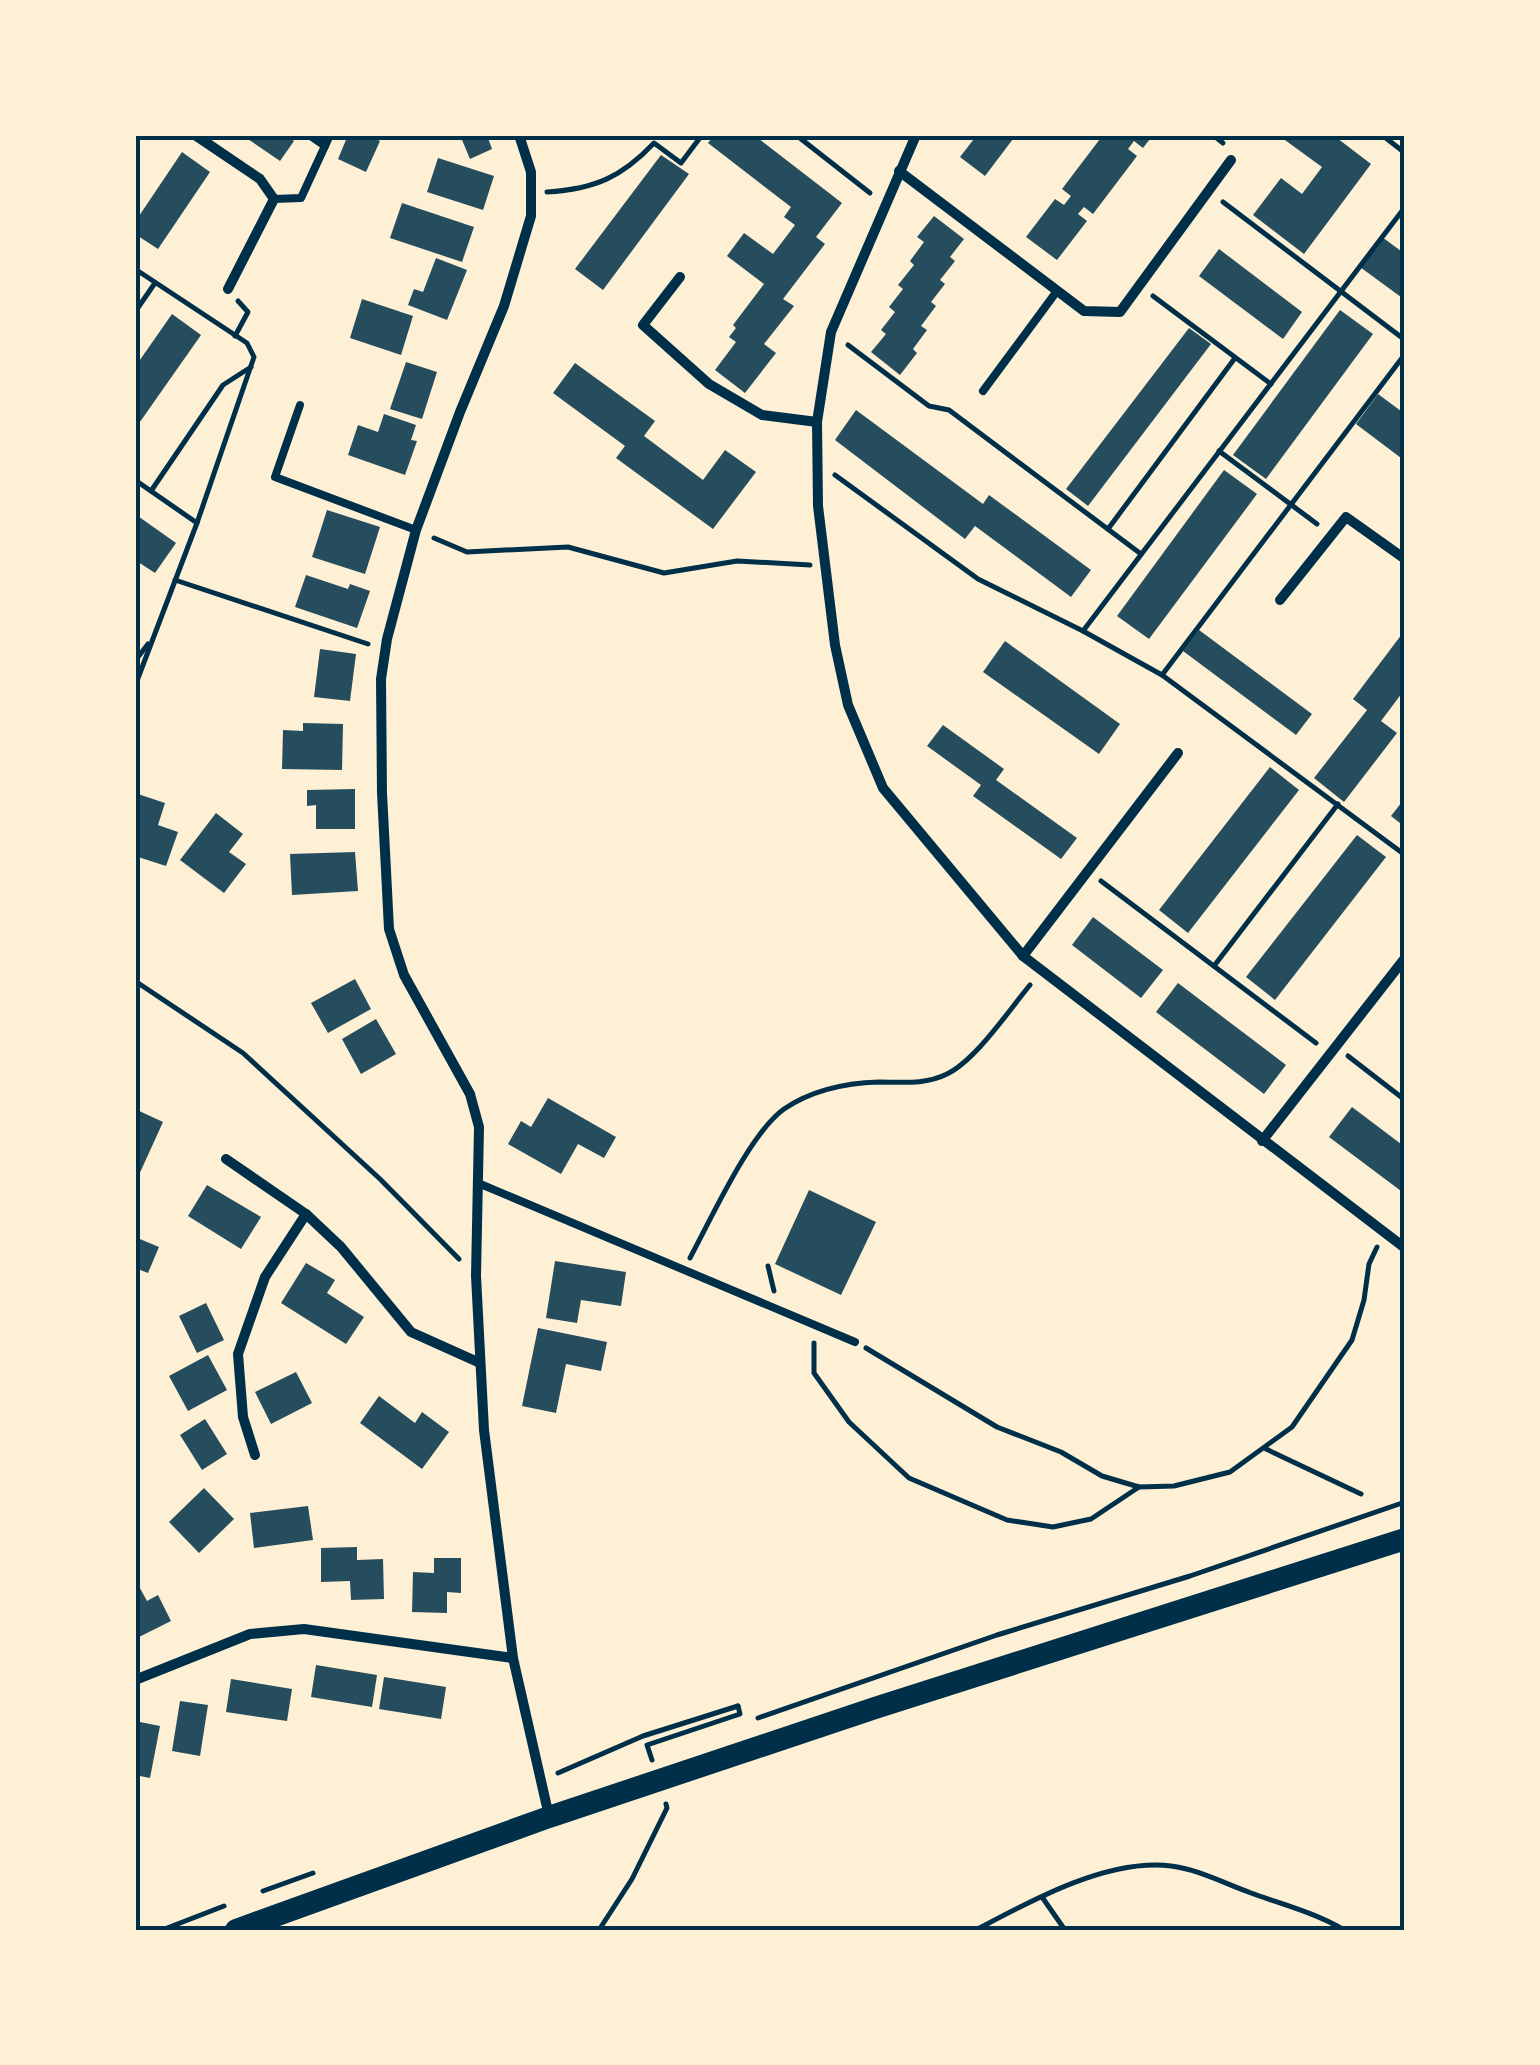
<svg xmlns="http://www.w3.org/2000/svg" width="1540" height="2065" viewBox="0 0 1540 2065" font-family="'IBM Plex Sans',sans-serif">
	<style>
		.building { fill: #264d5e }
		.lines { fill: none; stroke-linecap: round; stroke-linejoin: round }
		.path { stroke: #003049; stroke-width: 5 }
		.service { stroke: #003049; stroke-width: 8 }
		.minor { stroke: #003049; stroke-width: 10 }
		.primary { stroke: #003049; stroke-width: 22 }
		.neatline { fill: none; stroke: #003049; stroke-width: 4 }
	</style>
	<rect width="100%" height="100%" fill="#fdf0d5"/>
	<g class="building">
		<path d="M242,135H285L294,141L280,161Z"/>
		<path d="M348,135H366L380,141L366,172L338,159Z"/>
		<path d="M460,135H487L492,149L470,159Z"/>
		<path d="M714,135H754L842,203L816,237L825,244L783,299L794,306L764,344L776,353L745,393L715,370L736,342L729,337L736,328L733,325L764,284L727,256L744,233L773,254L795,225L784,217L791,207L708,143Z"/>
		<path d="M977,135H1016L985,176L960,157Z"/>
		<path d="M1103,135L1114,139L1117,135H1153L1143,148L1134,141L1128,149L1137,156L1093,214L1084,207L1078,214L1087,221L1057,260L1026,237L1055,199L1064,205L1071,196L1062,189Z"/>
		<path d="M1278,135H1333L1371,164L1304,254L1253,215L1281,178L1302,194L1322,167Z"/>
		<path d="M182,152L210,172L158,249L135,234V222Z"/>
		<path d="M661,155L689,174L603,290L575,269Z"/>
		<path d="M438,158L494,176L483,210L427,192Z"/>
		<path d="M402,203L474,227L462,262L390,238Z"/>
		<path d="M934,216L964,239L950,257L955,261L940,280L945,284L931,302L936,306L921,326L927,330L913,349L917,353L900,375L871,352L886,334L881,330L895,312L889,307L903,289L898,285L914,265L910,261L924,242L917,237Z"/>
		<path d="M1382,237L1405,254V300L1360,267Z"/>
		<path d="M1219,249L1302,312L1283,339L1199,276Z"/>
		<path d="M436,258L467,270L447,320L408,305L414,289L423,292Z"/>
		<path d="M362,299L413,316L401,355L350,338Z"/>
		<path d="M1340,310L1373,334L1266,479L1233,455Z"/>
		<path d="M172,314L201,335L135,429V367Z"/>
		<path d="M1189,328L1211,344L1088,506L1066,489Z"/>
		<path d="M406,362L437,372L422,419L390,409Z"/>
		<path d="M575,363L655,421L644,436L703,480L725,450L756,472L713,529L616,458L625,446L553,393Z"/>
		<path d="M1378,394L1405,414V461L1356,424Z"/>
		<path d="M856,410L983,504L989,495L1091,570L1071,597L975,526L965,539L835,440Z"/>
		<path d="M384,414L416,425L411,440L417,441L405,475L348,455L358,425L378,432Z"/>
		<path d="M1224,470L1257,494L1149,639L1117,616Z"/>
		<path d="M327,510L380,527L365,574L312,557Z"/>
		<path d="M135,514L176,543L155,573L135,560Z"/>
		<path d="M306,575L348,589L350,584L370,591L357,628L295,607Z"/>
		<path d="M1199,630L1312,714L1296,735L1183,651Z"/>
		<path d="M1405,630V689L1381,721L1397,733L1344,802L1314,778L1367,710L1353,699Z"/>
		<path d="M1005,641L1120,724L1099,754L983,672Z"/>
		<path d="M320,649L356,654L350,701L314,697Z"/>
		<path d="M303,723L343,724L342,770L282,769L283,730L303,731Z"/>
		<path d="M943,725L1004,769L996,780L1077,838L1061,859L973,796L981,785L927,746Z"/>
		<path d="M1270,767L1299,790L1188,933L1159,910Z"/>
		<path d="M355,789V829H316V805L307,806V790Z"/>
		<path d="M135,793L165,803L158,825L178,832L166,866L135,856Z"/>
		<path d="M1405,798V827L1391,816Z"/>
		<path d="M216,813L243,834L229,852L246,864L224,893L180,860Z"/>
		<path d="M1357,835L1386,857L1275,1000L1246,977Z"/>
		<path d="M355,852L358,891L292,895L290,854Z"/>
		<path d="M1093,917L1163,970L1141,998L1072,945Z"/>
		<path d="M355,979L371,1009L328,1033L311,1003Z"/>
		<path d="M1178,983L1286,1065L1264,1094L1156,1012Z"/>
		<path d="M376,1019L396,1054L361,1074L342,1039Z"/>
		<path d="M548,1098L616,1137L604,1158L578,1144L561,1174L508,1144L521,1121L531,1127Z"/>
		<path d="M1352,1107L1405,1147V1194L1329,1137Z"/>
		<path d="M135,1109L163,1122L138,1177L135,1176Z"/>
		<path d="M207,1185L261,1217L241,1249L188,1216Z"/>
		<path d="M809,1190L876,1222L841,1295L775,1264Z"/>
		<path d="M135,1237L159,1247L148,1273L135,1268Z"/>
		<path d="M555,1261L626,1272L621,1306L581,1300L577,1323L546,1318Z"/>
		<path d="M306,1263L335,1280L327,1293L364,1317L346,1344L281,1303Z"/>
		<path d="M206,1303L224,1340L197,1353L179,1316Z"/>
		<path d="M538,1328L607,1342L601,1371L566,1364L556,1413L522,1406Z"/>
		<path d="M208,1355L227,1390L188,1411L169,1376Z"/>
		<path d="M296,1372L312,1403L271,1424L255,1392Z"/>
		<path d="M379,1396L415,1423L422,1412L449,1432L422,1469L360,1423Z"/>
		<path d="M205,1419L227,1454L202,1470L180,1435Z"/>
		<path d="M204,1488L234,1519L199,1553L169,1522Z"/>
		<path d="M308,1506L313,1540L254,1548L250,1513Z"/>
		<path d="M357,1547V1560L383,1559L384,1599L351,1600L350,1581L321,1582V1548Z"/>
		<path d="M434,1558H461V1593L447,1592V1613L412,1612L413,1572L434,1573Z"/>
		<path d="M135,1579L147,1601L158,1595L171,1621L135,1639Z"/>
		<path d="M316,1665L377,1675L372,1707L311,1697Z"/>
		<path d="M384,1677L446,1687L441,1719L379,1709Z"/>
		<path d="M231,1679L292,1689L287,1721L226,1712Z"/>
		<path d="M180,1701L208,1705L200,1756L172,1751Z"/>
		<path d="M135,1721L160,1726L150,1778L135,1775Z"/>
	</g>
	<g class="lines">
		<g class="path">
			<path d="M796,135L870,193"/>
			<path d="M1213,135L1223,143"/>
			<path d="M1382,135L1405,153"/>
			<path d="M547,192C595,189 622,177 654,143L681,163L702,135"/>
			<path d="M1223,202L1405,340"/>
			<path d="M135,269L247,343L254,357L197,523L135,686"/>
			<path d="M1153,296L1271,384"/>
			<path d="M135,312L155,283"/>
			<path d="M235,336L248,312L238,301"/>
			<path d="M848,345L929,406L949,410L1141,554"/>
			<path d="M1219,451L1317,524"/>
			<path d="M835,475L978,579L1083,631L1162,675L1405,855"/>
			<path d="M135,480L197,523"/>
			<path d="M151,491L223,385L251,367"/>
			<path d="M1108,529L1235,358"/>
			<path d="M434,538L467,552L568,547L664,573L737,561L810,565"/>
			<path d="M175,580L368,644"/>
			<path d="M1083,631L1405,207"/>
			<path d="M135,661L148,644"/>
			<path d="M1162,675L1405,354"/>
			<path d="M1101,881L1316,1043"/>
			<path d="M1214,966L1338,804"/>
			<path d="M135,981L243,1053L380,1179L459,1259"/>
			<path d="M1348,1056L1405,1100"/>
			<path d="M690,1258C711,1219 750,1133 784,1109C812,1090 845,1083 879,1082C902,1082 925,1085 947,1074C976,1060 1009,1010 1030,985"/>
			<path d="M768,1266L774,1291"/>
			<path d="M814,1343V1373L849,1422L909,1478L1007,1520L1053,1527L1091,1519L1139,1487"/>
			<path d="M866,1348L997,1427L1061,1452L1102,1476L1139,1487L1174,1486L1230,1472L1292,1427L1352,1340L1364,1300L1369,1264L1377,1247"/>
			<path d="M1266,1449L1361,1494"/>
			<path d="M758,1718L997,1635L1190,1576L1405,1502"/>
			<path d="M652,1760L647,1745L740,1714L738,1706"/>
			<path d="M558,1773L643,1736L738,1706"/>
			<path d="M263,1891L313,1873"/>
			<path d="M1042,1897L1065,1930"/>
			<path d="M162,1930L224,1906"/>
			<path d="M599,1930L632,1879L667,1808L666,1804"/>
			<path d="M976,1930C1030,1901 1108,1858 1171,1866C1197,1869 1226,1884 1251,1893C1281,1904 1316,1913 1344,1930"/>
		</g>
		<g class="service">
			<path d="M309,135L325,146"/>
			<path d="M274,199L301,198L330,135"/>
			<path d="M983,391L1057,291"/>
			<path d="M300,405L275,477L416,530"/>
			<path d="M478,1183L855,1342"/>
		</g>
		<g class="minor">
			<path d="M195,135L260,179L274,199L228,289"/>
			<path d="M519,135L531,172V216L504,306L460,412L416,530L387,639L381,679L382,793L389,929L404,975L470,1094L479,1127L476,1276L484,1430L513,1658L549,1816"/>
			<path d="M916,135L831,332L817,422L818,506L835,645L848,705L883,788L1023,956L1405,1248"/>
			<path d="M899,171L1084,311L1120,312L1231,160"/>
			<path d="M680,277L643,325L709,384L762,415L817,422"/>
			<path d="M1280,600L1346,517L1405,559"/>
			<path d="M1023,956L1178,753"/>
			<path d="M1262,1141L1405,958"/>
			<path d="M226,1159L306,1214L341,1247L411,1332L480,1363"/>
			<path d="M255,1455L243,1417L238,1354L265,1277L306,1214"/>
			<path d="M135,1680L250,1634L304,1629L513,1658"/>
		</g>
		<path class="primary" d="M236,1930L549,1817L875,1708L1405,1539"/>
	</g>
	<rect width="1540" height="2065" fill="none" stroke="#fdf0d5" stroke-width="275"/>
	<rect x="138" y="138" width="1264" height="1790" class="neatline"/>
</svg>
